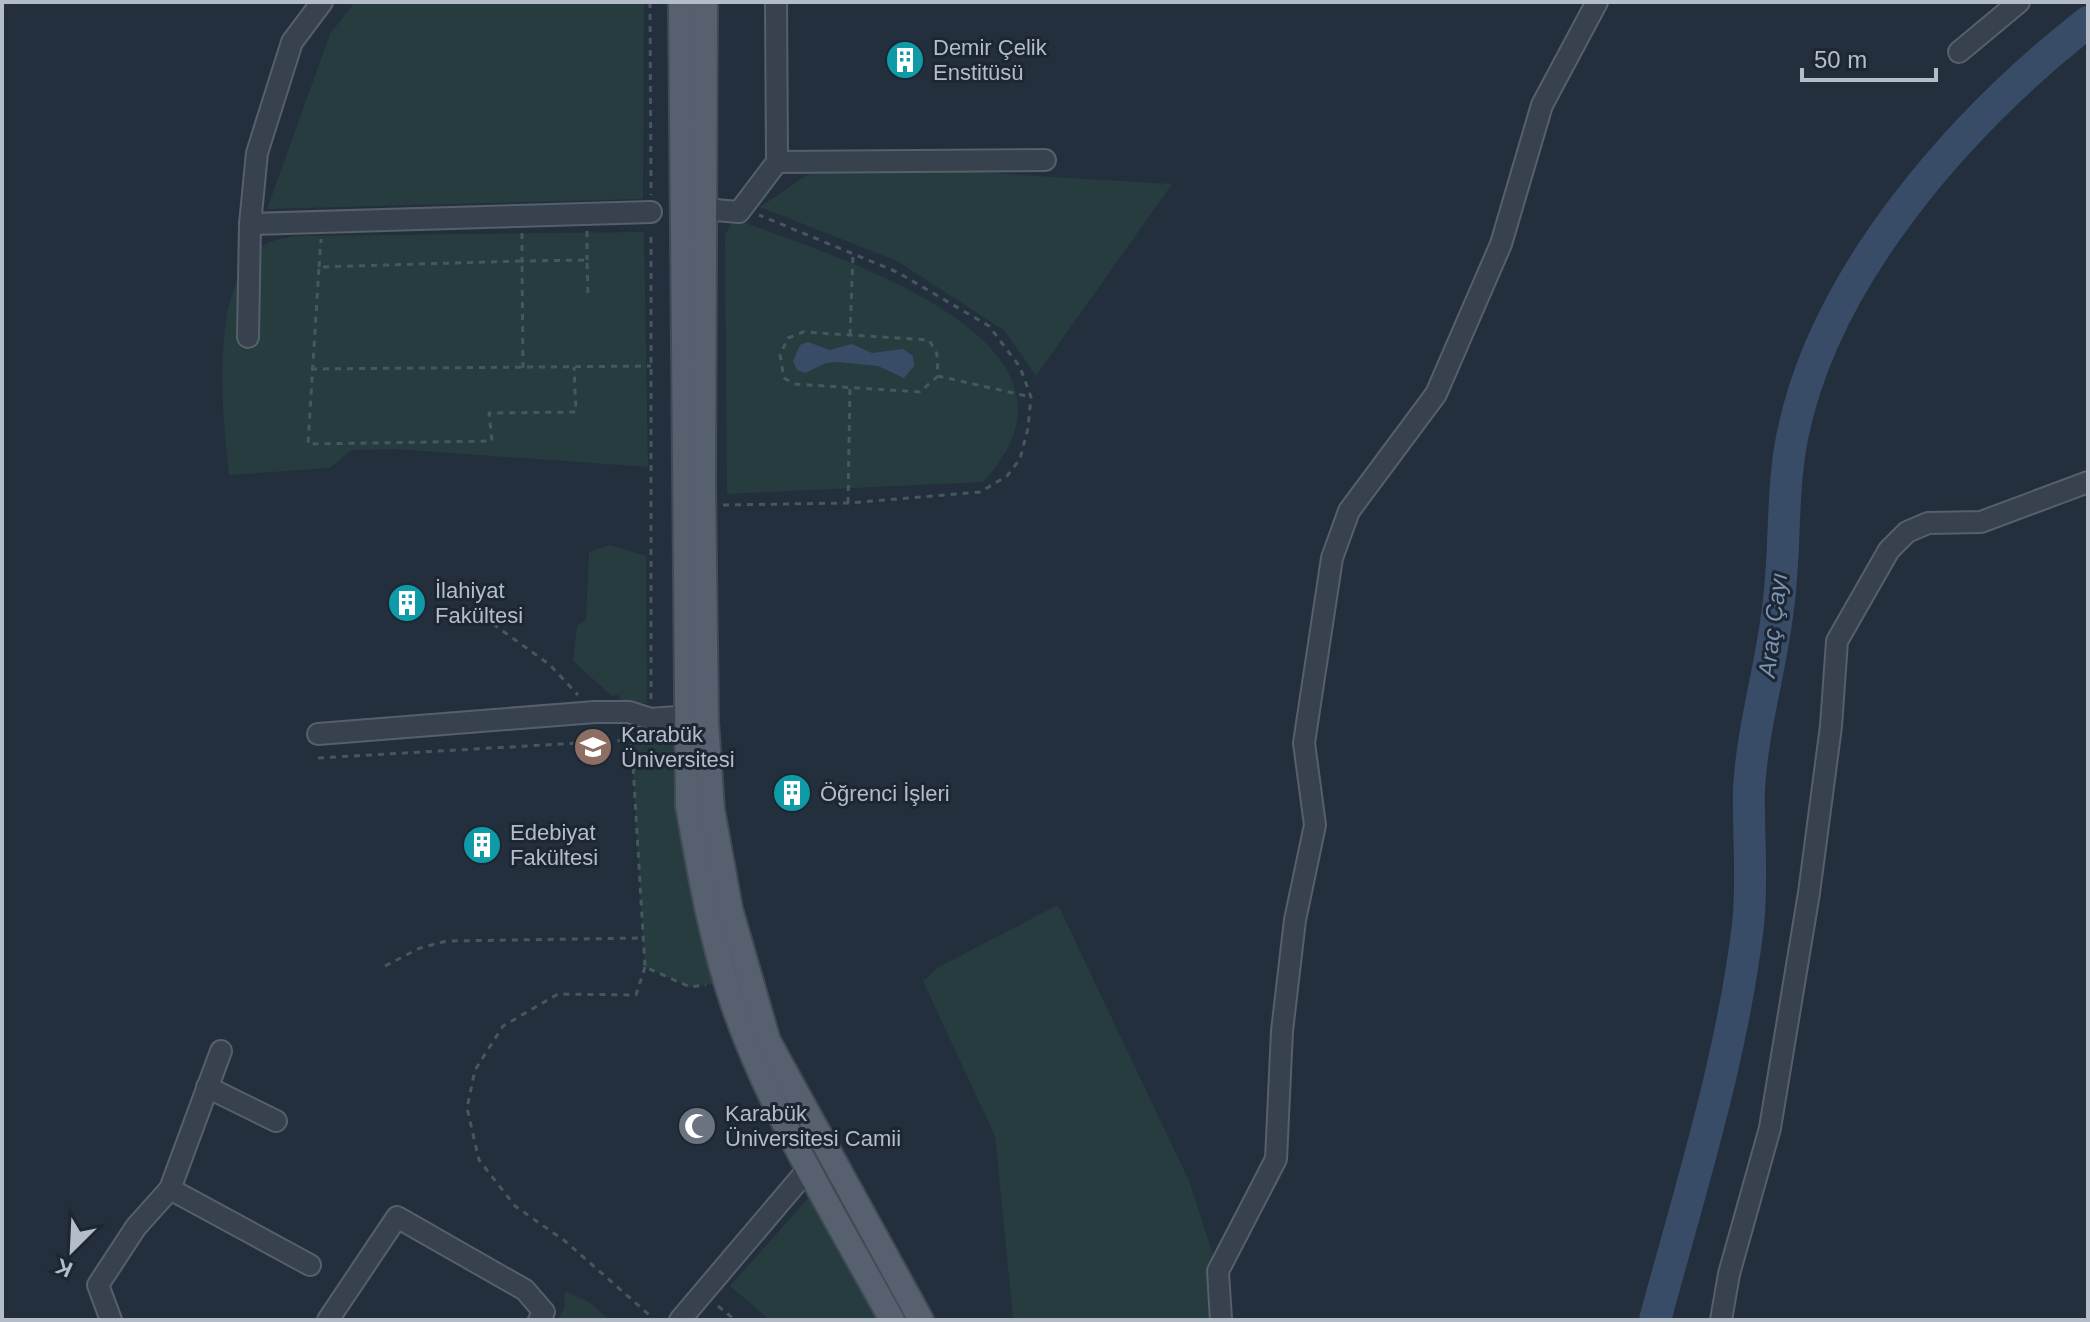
<svg xmlns="http://www.w3.org/2000/svg" width="2090" height="1322" viewBox="0 0 2090 1322" font-family="Helvetica,sans-serif">
	<style>
		.green { fill: #263c3f }
		.water { fill: #394c67 }
		.lines { fill: none; stroke-linecap: round; stroke-linejoin: round }
		.river { stroke: #394c67; stroke-width: 32 }
		.minor-casing { stroke: #565f6c; stroke-width: 24 }
		.major-casing { stroke: #414a57; stroke-width: 28 }
		.path { stroke: #44595c; stroke-width: 3; stroke-dasharray: 6 6; stroke-linecap: butt }
		.minor { stroke: #38414e; stroke-width: 20 }
		.major { stroke: #56606e; stroke-width: 24 }
		.labels { text-anchor: middle; stroke-width: 6; stroke-linejoin: round; paint-order: stroke }
		.poi-label { font-size: 22px; fill: #b4bcc9; stroke: #1d2633; text-anchor: start }
		.water-label { font-size: 24px; font-style: italic; fill: #7c92b1; stroke: #1d2633 }
	</style>
	<rect width="100%" height="100%" fill="#242f3e"/>
	<g class="green">
		<path d="M355,2H644L643,199L267,209L330,34Z"/>
		<path d="M814,170L955,171L1172,184L1036,376L1005,331L897,261L760,207Z"/>
		<path d="M743,222C837,258 1115,341 983,482L727,494L725,235L732,223Z"/>
		<path d="M644,232L648,467L396,449L351,450L330,468L229,475C223,417 206,274 270,242C277,239 287,238 294,236Z"/>
		<path d="M610,545L646,556L647,703L621,704L619,695L612,696L573,661L577,626L586,620L589,552Z"/>
		<path d="M674,733L675,810L696,921L713,984L690,987L645,967L631,740Z"/>
		<path d="M1058,905L1190,1183L1218,1271L1221,1320L1013,1318L995,1136L923,981L937,968Z"/>
		<path d="M811,1195L881,1320H770L730,1286Z"/>
		<path d="M565,1291L589,1302L609,1320H558L564,1309Z"/>
	</g>
	<path class="water" d="M808,342L830,350L852,344L872,353L903,349L913,356L914,366L904,378L878,366L837,362L826,363L805,373L797,370L793,361L800,345Z"/>
	<g class="lines">
		<path class="river" d="M1655,1320C1690,1190 1732,1059 1748,925C1753,880 1748,836 1749,790C1752,729 1771,669 1778,608C1786,551 1781,494 1792,438C1824,275 1962,121 2088,22"/>
		<defs>
			<g id="minor">
				<path d="M1959,52L2019,2"/>
				<path d="M777,162L1045,160"/>
				<path d="M690,208L739,212L777,162L776,2"/>
				<path d="M250,224L651,212"/>
				<path d="M248,337L250,224L257,153L292,42L322,2"/>
				<path d="M318,734L595,712H629L651,719L702,715"/>
				<path d="M207,1087L276,1121"/>
				<path d="M170,1189L310,1265"/>
				<path d="M111,1320L98,1285L136,1227L170,1189L221,1051"/>
				<path d="M328,1320L397,1217L525,1290L544,1312L539,1320"/>
				<path d="M680,1320L809,1168"/>
				<path d="M1221,1320L1218,1271L1276,1159L1282,1031L1295,920L1315,825L1304,743L1332,558L1349,511L1436,394L1501,244L1542,105L1597,2"/>
				<path d="M1721,1320L1729,1274L1770,1128L1809,893L1831,726L1837,641L1889,550L1907,532L1928,523L1981,522L2088,482"/>
			</g>
			<g id="major">
				<path d="M681,2L688,805C700,874 712,945 736,1012C773,1116 839,1223 892,1320"/>
				<path d="M705,2L703,485L706,722L712,810L730,909L768,1041L921,1320"/>
			</g>
		</defs>
		<use href="#minor" class="minor-casing"/>
		<use href="#major" class="major-casing"/>
		<g class="path">
			<path d="M650,2L651,195"/>
			<path d="M587,231V260"/>
			<path d="M522,233V261L587,260L588,295"/>
			<path d="M319,267L321,239"/>
			<path d="M850,335L853,254"/>
			<path d="M523,368L522,261L319,267L308,444L492,441L489,413L576,412L574,367"/>
			<path d="M311,369L651,366"/>
			<path d="M938,376L920,392L794,384L784,378L780,355L788,338L803,332L929,340L937,354L938,376L1031,397"/>
			<path d="M848,503L850,387"/>
			<path d="M723,505L848,503L980,492L1007,476L1020,459L1028,428L1031,397L1020,367L989,326L897,272L759,215"/>
			<path d="M493,624L550,665L578,695"/>
			<path d="M651,699V231"/>
			<path d="M631,732L645,967L690,987L706,985"/>
			<path d="M318,758L631,740"/>
			<path d="M385,966L420,948L447,941L643,938"/>
			<path d="M645,967L636,995L558,994L503,1026L475,1070L467,1108L479,1160L515,1206L565,1241L655,1320"/>
			<path d="M718,1306L735,1320"/>
		</g>
		<use href="#minor" class="minor"/>
		<use href="#major" class="major"/>
	</g>
	<defs>
		<symbol id="building-disc" viewBox="-11 -11 22 22"><circle r="9.5" fill="#0f9aa8" stroke="#1d2633"/><path d="M-4-6H4V6H1V3H-1V6H-4ZM-2.5-4.3h1.7v1.8h-1.7ZM.8-4.3h1.7v1.8H.8ZM-2.5-1h1.7V.8h-1.7ZM.8-1h1.7V.8H.8Z" fill="#fff"/></symbol>
		<symbol id="university-disc" viewBox="-11 -11 22 22"><circle r="9.5" fill="#8d6e63" stroke="#1d2633"/><path d="M0-5L7-2L0 1L-7-2ZM-4 1L0 2.5L4 1V4Q0 6-4 4Z" fill="#fff"/></symbol>
		<symbol id="mosque-disc" viewBox="-11 -11 22 22"><circle r="9.5" fill="#6b7280" stroke="#1d2633"/><path d="M3.5-4.9A6 6 0 1 0 3.5 4.9A5 5 0 1 1 3.5-4.9Z" fill="#fff"/></symbol>
	</defs>
	<g fill-rule="evenodd">
		<use href="#building-disc" x="883" y="38" width="44" height="44"/>
		<use href="#building-disc" x="385" y="581" width="44" height="44"/>
		<use href="#university-disc" x="571" y="725" width="44" height="44"/>
		<use href="#building-disc" x="770" y="771" width="44" height="44"/>
		<use href="#building-disc" x="460" y="823" width="44" height="44"/>
		<use href="#mosque-disc" x="675" y="1104" width="44" height="44"/>
	</g>
	<g class="labels">
		<g class="poi-label">
			<text x="933" y="55">Demir Çelik<tspan x="933" dy="25">Enstitüsü</tspan></text>
			<text x="435" y="598">İlahiyat<tspan x="435" dy="25">Fakültesi</tspan></text>
			<text x="621" y="742">Karabük<tspan x="621" dy="25">Üniversitesi</tspan></text>
			<text x="820" y="801">Öğrenci İşleri</text>
			<text x="510" y="840">Edebiyat<tspan x="510" dy="25">Fakültesi</tspan></text>
			<text x="725" y="1121">Karabük<tspan x="725" dy="25">Üniversitesi Camii</tspan></text>
		</g>
		<g class="water-label">
			<text transform="translate(1773 625) rotate(-83)" y="8">Araç Çayı</text>
		</g>
	</g>
	<rect width="2090" height="1322" fill="none" stroke="#b4bcc9" stroke-width="8"/>
	<g transform="translate(72 1250) rotate(204)" stroke="#1d2633" stroke-width="6" paint-order="stroke">
	<path d="M0-6L14 30L0 20L-14 30Z" fill="#b4bcc9"/>
	<text y="-12" font-size="22" font-weight="bold" text-anchor="middle" fill="#b4bcc9">K</text>
	</g>
	<path d="M1802 68v12h134v-12" fill="none" stroke="#b4bcc9" stroke-width="4"/>
	<text x="1814" y="68" font-size="24" fill="#b4bcc9" stroke="#1d2633" stroke-width="6" paint-order="stroke">50 m</text>
</svg>
